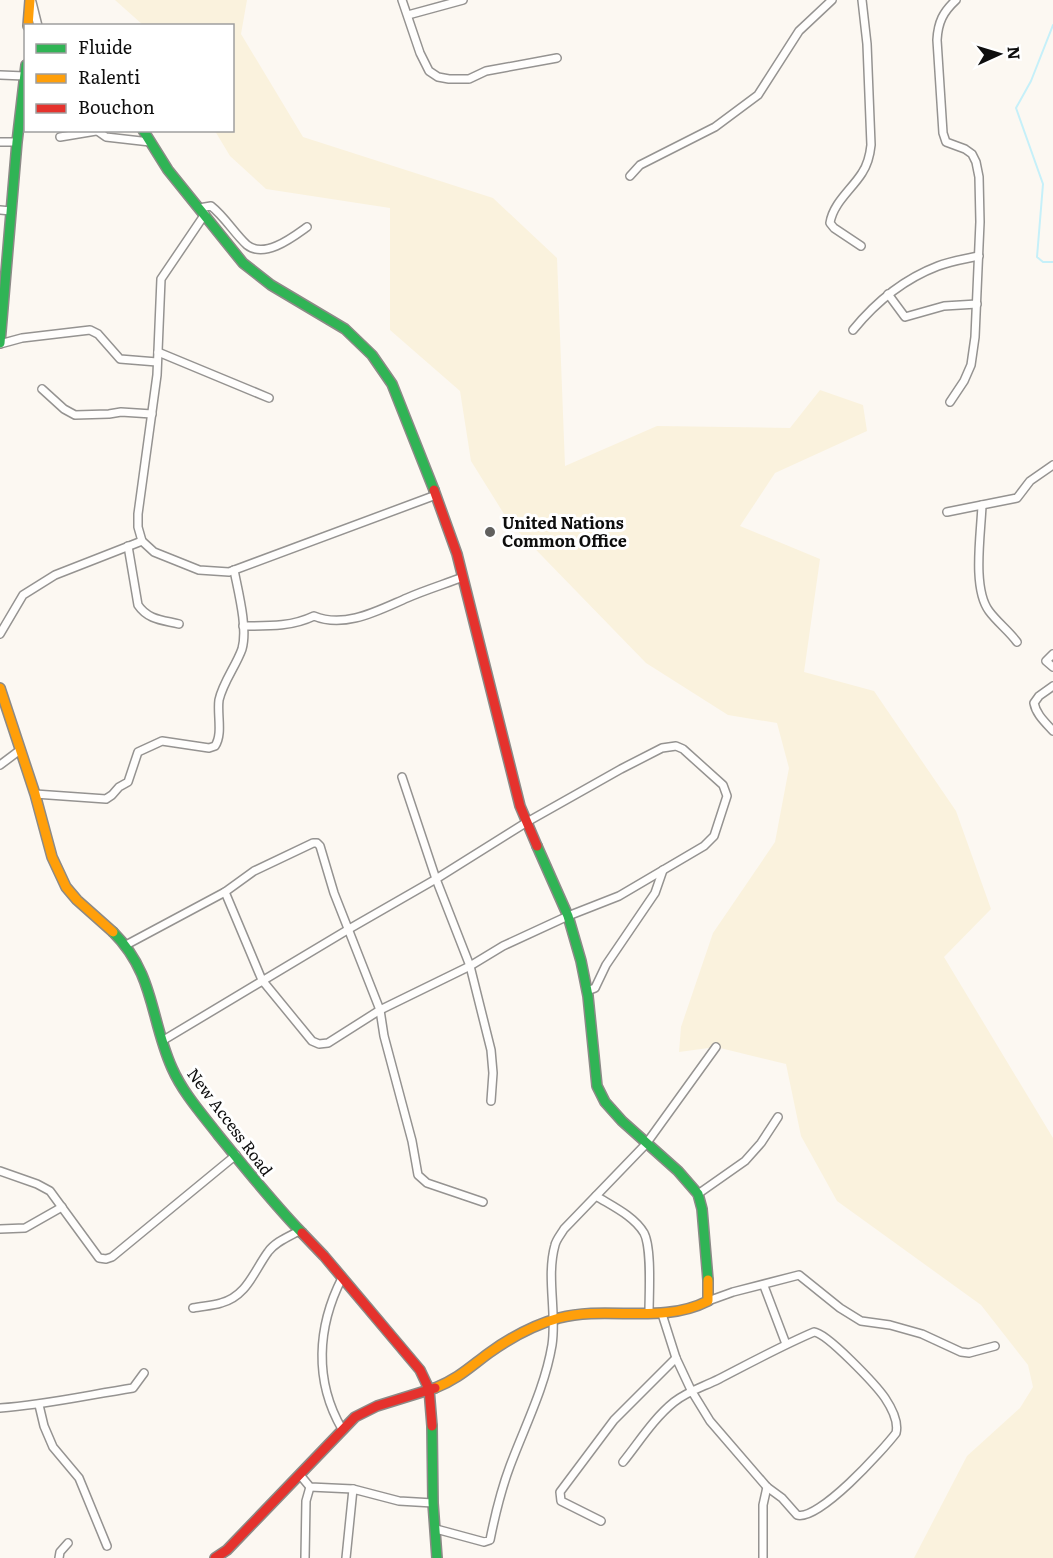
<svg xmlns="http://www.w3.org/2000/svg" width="1053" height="1558" viewBox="0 0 1053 1558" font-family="Literata,serif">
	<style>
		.farmland { fill: #faf2dd }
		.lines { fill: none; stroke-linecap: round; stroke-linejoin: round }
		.stream { stroke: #c6f0f9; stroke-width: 2 }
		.street-casing { stroke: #959391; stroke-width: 10 }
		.fast-casing { stroke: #8c8a87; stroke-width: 12 }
		.slow-casing { stroke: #8c8a87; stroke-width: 12 }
		.jam-casing { stroke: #8c8a87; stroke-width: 12 }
		.street { stroke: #fffefd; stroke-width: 7 }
		.fast { stroke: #30b455; stroke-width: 9 }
		.slow { stroke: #ff9f0a; stroke-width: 9 }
		.jam { stroke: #e5322d; stroke-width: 9 }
		.poi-dot { fill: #61605e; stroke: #fff; stroke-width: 2 }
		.labels { text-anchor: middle; stroke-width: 6; stroke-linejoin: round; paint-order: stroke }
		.poi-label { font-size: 16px; font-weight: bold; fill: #0e0e0e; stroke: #fff; text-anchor: start }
		.street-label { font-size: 16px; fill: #0e0e0e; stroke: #fff }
	</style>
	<rect width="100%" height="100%" fill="#fcf8f2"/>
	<path class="farmland" d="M115,0H247L241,34L303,137L493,198L557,258L565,466L657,426L790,428L820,390L863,405L867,431L775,473L740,526L820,559L804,672L874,691L956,811L991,909L944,957L1053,1138V1558H914L967,1456L1020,1408L1033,1387L1028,1365L981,1305L837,1201L801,1136L786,1064L716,1047L679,1052L681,1027L713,933L775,842L789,768L777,723L728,715L646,663L509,522L471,461L460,391L390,330V208L266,189L230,156L215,131L232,130V26L143,25Z"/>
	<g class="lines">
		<path class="stream" d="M1053,25L1031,81L1016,108L1043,184L1037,257L1043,262H1053"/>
		<defs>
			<g id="street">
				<path d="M402,0L420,53L429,71L438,77L449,79H469L486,71L557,58"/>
				<path d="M32,2L38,26"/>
				<path d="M408,15L463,0"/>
				<path d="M0,75L25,76"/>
				<path d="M96,130L106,137L150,142"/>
				<path d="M60,137L96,131"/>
				<path d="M0,142H17"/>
				<path d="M630,176L640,165L715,127L758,95L799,31L832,0"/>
				<path d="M199,208L211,206C225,217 234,233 247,245C265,259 293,237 307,227"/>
				<path d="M0,210L11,211"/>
				<path d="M205,214L161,279L157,375L138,514V527L142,541L154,552L199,570L229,572L436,495"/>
				<path d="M861,246L834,228L830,223C833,203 852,189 862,173C868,164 870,155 871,145L867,44L862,0"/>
				<path d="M888,294L905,317L944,306L977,304"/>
				<path d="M853,330C875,303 904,279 938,266C951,261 965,259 979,256"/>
				<path d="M0,344L22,338L90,330L98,334L120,359L157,362"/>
				<path d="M158,352L269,398"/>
				<path d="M42,389L64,409L75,415L109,414L121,412L152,414"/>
				<path d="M950,402L964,381L971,365L975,337L980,222L979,177L976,162L972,154L965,149L946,142L943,133L937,40C938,22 943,12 956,0"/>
				<path d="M982,505C981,534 972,588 989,611C997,622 1009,631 1017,642"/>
				<path d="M947,512L1017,498L1030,481L1053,465"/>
				<path d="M128,546L138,605C148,620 163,620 179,624"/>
				<path d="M243,626C268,626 291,627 314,616C345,629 379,610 407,598C425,590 445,584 463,577"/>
				<path d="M0,634L23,595L55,575L142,541"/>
				<path d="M1053,654L1046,661L1053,667"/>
				<path d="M1053,686L1039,696L1034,703C1036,714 1045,722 1053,731"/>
				<path d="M0,765L20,750"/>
				<path d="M402,777L436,879L470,966L491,1050L493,1073L491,1101"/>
				<path d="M35,794L106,799L112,795L119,787L128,782L138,752L162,741L209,748L215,746C223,734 217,715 219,700C223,682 236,666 242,649C248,628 238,591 234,570"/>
				<path d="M126,945L225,892L254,871L313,843H317L320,846L334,893L380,1010L384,1036L412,1141L418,1175L427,1183L483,1202"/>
				<path d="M587,991L595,988L606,965L655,893L663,870"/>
				<path d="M162,1041L349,929L436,879L527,822L621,769L662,748L676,746L683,749L723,785L727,796L714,836L704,846L619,896L568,916L503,946L470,966L380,1010L328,1043L319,1044L312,1041L262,980L225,892"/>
				<path d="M0,1171L37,1184L50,1191L99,1258L106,1259L112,1257L236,1155"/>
				<path d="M698,1194L745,1161L761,1143L778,1117"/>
				<path d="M596,1196C612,1206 634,1216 644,1233C652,1248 649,1294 649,1313"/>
				<path d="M0,1229L25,1228L62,1207"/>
				<path d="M764,1286L786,1344"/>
				<path d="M708,1301L733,1292L799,1275L840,1308L861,1321L890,1325L922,1334L961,1352L969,1353L995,1346"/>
				<path d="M193,1308C202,1306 212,1306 221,1303C247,1296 254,1271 268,1252C275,1242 288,1237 299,1231"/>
				<path d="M39,1405L44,1426L53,1447L79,1478L107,1546"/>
				<path d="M0,1408C45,1405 88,1395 133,1388L144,1373"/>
				<path d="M342,1429C314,1381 317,1327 342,1278"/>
				<path d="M623,1462C639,1442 654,1418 674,1402C688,1391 703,1387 719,1379C750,1363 781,1346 814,1332C827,1333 876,1385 885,1398C891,1407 899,1421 896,1433C883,1450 818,1522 797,1515L782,1498L767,1487L710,1421L691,1390L676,1358L662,1314"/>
				<path d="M300,1475L310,1487L353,1489"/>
				<path d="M601,1521L561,1501L560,1492L614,1420L676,1358"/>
				<path d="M436,1529L484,1542L490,1540C495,1515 501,1490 510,1466C525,1426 545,1387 552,1345C557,1312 546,1277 555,1245C556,1240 561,1234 564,1229L646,1144L716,1047"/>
				<path d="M59,1558L60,1552L68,1543"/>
				<path d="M305,1558L306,1501L310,1487"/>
				<path d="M346,1558L353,1489L399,1501L433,1503"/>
				<path d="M763,1558V1505L767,1487"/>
			</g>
			<g id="fast">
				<path d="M143,130L168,170L243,263L271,285L345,329L372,355L392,384L434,490"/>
				<path d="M0,343L17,142L26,65"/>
				<path d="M537,846L568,916L581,961L588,996L597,1086L605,1102L622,1121L678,1171L698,1194L702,1209L708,1280"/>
				<path d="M113,932C155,974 150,1019 172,1068C183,1093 202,1114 219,1136C246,1169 272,1202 302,1233"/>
				<path d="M432,1426L433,1503L437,1558"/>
			</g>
			<g id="slow">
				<path d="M28,26L30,0"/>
				<path d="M0,688L35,794L52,857L66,887L77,900L113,932"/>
				<path d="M435,1388C458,1379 470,1367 489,1353C510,1338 533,1325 559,1318C608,1305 661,1325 708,1301V1280"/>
			</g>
			<g id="jam">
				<path d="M434,490L457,554L520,806L537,846"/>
				<path d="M302,1233L324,1256L420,1370L429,1389L432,1426"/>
				<path d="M215,1558L227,1550L355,1417L377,1406L435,1388"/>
			</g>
		</defs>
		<use href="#street" class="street-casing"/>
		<use href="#fast" class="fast-casing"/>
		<use href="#slow" class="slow-casing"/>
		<use href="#jam" class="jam-casing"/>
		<use href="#street" class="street"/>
		<use href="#fast" class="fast"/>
		<use href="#slow" class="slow"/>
		<use href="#jam" class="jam"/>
	</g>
	<circle class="poi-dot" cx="490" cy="532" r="6"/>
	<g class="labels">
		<g class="poi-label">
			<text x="502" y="529">United Nations<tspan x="502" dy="18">Common Office</tspan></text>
		</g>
		<g class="street-label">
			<text transform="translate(230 1122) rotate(53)" y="6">New Access Road</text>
		</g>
	</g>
	<rect x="24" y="24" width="210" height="108" fill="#ffffff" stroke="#9f9f9f" stroke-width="1.5"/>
	<rect x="36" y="44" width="30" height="9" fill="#30b455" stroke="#9f9f9f" stroke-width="1.5"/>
	<text x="78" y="54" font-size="18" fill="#0e0e0e">Fluide</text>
	<rect x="36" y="74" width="30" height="9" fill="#ff9f0a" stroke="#9f9f9f" stroke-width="1.5"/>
	<text x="78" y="84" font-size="18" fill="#0e0e0e">Ralenti</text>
	<rect x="36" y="104" width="30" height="9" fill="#e5322d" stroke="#9f9f9f" stroke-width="1.5"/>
	<text x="78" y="114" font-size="18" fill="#0e0e0e">Bouchon</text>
	<g transform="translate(999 54) rotate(86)" stroke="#ffffff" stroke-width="4.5" paint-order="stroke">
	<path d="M0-4.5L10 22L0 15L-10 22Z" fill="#0e0e0e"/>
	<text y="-9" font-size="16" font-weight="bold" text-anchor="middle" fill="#0e0e0e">N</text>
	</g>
</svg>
